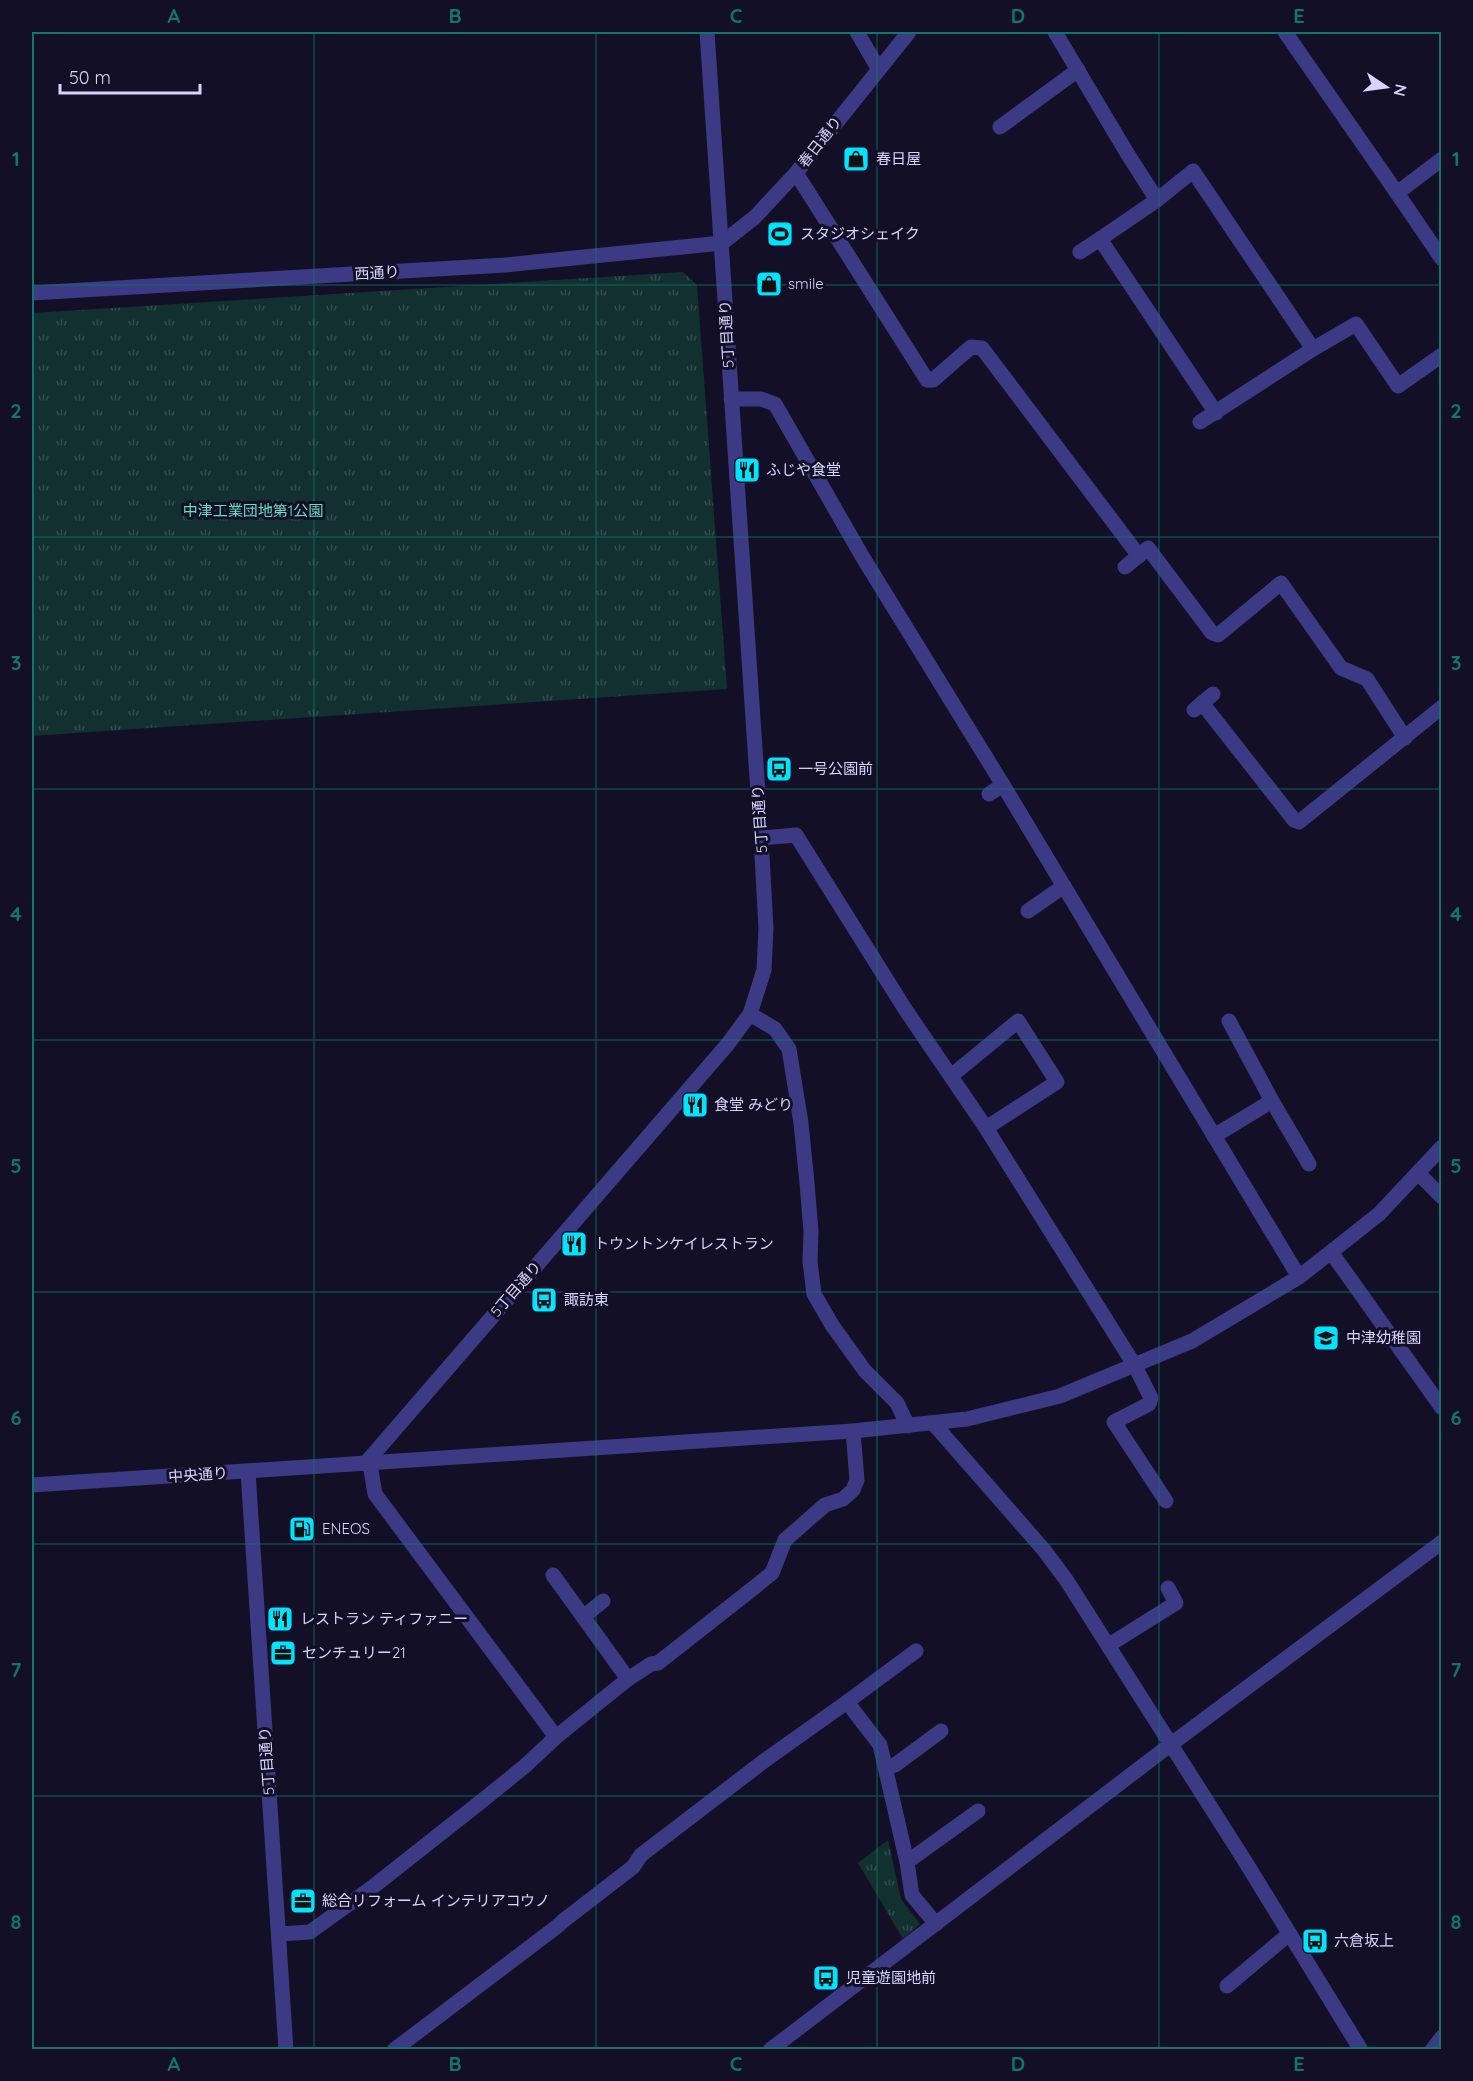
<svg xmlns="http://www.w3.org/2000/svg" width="1473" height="2081" viewBox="0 0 1473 2081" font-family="Quicksand,'Noto Sans JP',sans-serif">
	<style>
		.park { fill: url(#park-tufts) }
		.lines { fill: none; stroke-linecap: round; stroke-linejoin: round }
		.minor { stroke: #3d3a85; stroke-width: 15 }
		.tertiary { stroke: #3d3a85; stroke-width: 15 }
		.grid { fill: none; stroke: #0f766e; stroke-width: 1.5; stroke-opacity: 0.55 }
		.labels { text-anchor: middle; stroke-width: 6; stroke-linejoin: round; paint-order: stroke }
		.street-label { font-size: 15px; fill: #d9d4ff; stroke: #130f26 }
		.poi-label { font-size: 15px; fill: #d9d4ff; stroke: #130f26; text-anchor: start }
		.park-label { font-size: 15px; fill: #5fe0c0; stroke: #130f26 }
		.neatline { fill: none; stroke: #0f766e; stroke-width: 2 }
		.grid-label { font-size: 20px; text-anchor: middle; font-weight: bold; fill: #0f766e }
	</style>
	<defs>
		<pattern id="park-tufts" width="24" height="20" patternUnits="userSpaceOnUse" patternTransform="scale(1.5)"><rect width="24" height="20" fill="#12302f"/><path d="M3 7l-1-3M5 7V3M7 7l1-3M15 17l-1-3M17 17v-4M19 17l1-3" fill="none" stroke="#344d4e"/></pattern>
	</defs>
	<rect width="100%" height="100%" fill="#130f26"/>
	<g class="park">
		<path d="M683,272L697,285L727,689L32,736V313Z"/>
		<path d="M888,1840L901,1899L920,1924L903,1939L858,1863Z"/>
	</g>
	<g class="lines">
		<g class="minor">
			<path d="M857,32L878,68"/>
			<path d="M1055,32L1127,153L1157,200"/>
			<path d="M1285,32L1397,193L1442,159"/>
			<path d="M1000,127L1078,70"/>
			<path d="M796,173L927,380H933L971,347L982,348L1139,556"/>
			<path d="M1397,193L1442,259"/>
			<path d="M1080,252L1100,239"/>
			<path d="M731,399H761L775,404L862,556L1003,785L1299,1277"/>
			<path d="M1216,413L1100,239L1157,200L1193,171L1313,349"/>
			<path d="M1200,422L1313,349L1356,324L1398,386L1442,355"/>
			<path d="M1125,567L1148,548L1212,633L1218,635L1281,583L1341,668L1367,679L1405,738"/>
			<path d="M1202,703L1294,820L1299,822L1442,707"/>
			<path d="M1194,710L1213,694"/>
			<path d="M989,794L1003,785"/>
			<path d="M761,838L796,835L905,1009L986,1128L1135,1366L1151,1398L1149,1404L1114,1422L1166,1501"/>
			<path d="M1028,911L1064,886"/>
			<path d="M750,1014L775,1029L789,1049L801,1123L807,1183L811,1231L810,1262L814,1294L832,1325L865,1371L897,1403L908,1426"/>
			<path d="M951,1076L1018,1021L1057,1082L986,1128"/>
			<path d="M1272,1101L1309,1164"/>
			<path d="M1214,1136L1272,1101L1229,1021"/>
			<path d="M1418,1173L1442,1197"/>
			<path d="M1331,1252L1442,1408"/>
			<path d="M933,1423L1044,1550L1067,1581L1243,1858L1361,2050"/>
			<path d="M370,1464L375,1494L556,1737"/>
			<path d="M583,1617L603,1601"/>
			<path d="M1109,1645L1176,1603L1168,1588"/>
			<path d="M628,1679L651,1664L658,1663L756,1586L772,1573L785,1540L825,1505L843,1499L853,1490L857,1480L853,1431"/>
			<path d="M847,1702L880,1745L907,1862L912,1895L936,1924"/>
			<path d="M886,1767L895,1765L941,1731"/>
			<path d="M907,1862L978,1811"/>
			<path d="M279,1934L310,1932L374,1886L483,1800L525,1766L556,1737L628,1679L553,1575"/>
			<path d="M1227,1986L1289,1934"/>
			<path d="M394,2050L559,1925L563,1921L633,1867L641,1855L764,1761L847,1702L916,1651"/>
			<path d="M770,2050L1170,1745L1442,1542"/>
			<path d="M1432,2050L1442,2037"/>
		</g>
		<g class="tertiary">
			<path d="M722,243L755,217L796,173L909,32"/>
			<path d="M32,293L505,265L722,243"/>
			<path d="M365,1464L727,1045L750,1014L764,970L766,928L761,838L707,32"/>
			<path d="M248,1472L286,2050"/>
			<path d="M32,1485L853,1431L967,1419L1060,1396L1192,1341L1299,1277L1331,1252L1379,1214L1442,1147"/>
		</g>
	</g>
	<path class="grid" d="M314,32V2050M596,32V2050M877,32V2050M1159,32V2050M32,285H1442M32,537H1442M32,789H1442M32,1040H1442M32,1292H1442M32,1544H1442M32,1796H1442"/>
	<defs>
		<symbol id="shop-square" viewBox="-11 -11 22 22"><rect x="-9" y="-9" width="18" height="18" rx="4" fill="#00e5ff" stroke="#130f26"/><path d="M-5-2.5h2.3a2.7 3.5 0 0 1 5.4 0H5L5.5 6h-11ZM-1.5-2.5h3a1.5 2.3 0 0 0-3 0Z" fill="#111"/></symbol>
		<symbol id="stadium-square" viewBox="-11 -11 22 22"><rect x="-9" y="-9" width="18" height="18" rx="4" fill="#00e5ff" stroke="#130f26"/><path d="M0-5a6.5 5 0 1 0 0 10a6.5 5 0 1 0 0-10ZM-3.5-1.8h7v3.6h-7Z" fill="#111"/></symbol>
		<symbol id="restaurant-square" viewBox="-11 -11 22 22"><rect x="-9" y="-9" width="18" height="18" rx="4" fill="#00e5ff" stroke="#130f26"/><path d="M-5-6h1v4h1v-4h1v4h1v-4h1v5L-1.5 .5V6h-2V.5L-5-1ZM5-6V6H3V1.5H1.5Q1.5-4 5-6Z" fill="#111"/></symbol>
		<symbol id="bus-square" viewBox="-11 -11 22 22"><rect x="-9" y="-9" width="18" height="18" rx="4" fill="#00e5ff" stroke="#130f26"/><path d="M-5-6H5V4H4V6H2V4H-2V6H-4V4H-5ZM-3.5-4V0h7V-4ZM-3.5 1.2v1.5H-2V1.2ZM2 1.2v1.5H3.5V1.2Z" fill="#111"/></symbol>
		<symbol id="school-square" viewBox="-11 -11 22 22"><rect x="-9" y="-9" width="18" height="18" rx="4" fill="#00e5ff" stroke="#130f26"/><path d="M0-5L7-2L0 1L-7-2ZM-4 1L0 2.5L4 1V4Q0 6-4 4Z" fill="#111"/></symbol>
		<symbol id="fuel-square" viewBox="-11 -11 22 22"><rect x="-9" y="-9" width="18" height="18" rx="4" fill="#00e5ff" stroke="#130f26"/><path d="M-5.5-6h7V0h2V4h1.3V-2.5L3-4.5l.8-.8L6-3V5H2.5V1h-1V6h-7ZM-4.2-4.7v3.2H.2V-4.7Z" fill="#111"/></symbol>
		<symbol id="office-square" viewBox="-11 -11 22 22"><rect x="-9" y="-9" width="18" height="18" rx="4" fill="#00e5ff" stroke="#130f26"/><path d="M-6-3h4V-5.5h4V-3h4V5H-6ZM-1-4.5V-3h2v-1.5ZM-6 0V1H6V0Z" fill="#111"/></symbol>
	</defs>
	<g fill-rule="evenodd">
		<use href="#shop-square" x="841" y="144" width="30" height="30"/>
		<use href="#stadium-square" x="765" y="219" width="30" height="30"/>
		<use href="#shop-square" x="754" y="269" width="30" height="30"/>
		<use href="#restaurant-square" x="732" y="455" width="30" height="30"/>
		<use href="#bus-square" x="764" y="754" width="30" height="30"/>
		<use href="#restaurant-square" x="680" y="1090" width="30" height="30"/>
		<use href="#restaurant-square" x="559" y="1229" width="30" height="30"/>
		<use href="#bus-square" x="529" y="1285" width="30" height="30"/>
		<use href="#school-square" x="1311" y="1323" width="30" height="30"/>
		<use href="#fuel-square" x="287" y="1514" width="30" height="30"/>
		<use href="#restaurant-square" x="265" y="1604" width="30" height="30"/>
		<use href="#office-square" x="268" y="1638" width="30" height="30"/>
		<use href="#office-square" x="288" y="1886" width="30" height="30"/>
		<use href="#bus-square" x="1300" y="1926" width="30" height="30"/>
		<use href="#bus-square" x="811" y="1963" width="30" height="30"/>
	</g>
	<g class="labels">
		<g class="street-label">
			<text transform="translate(820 142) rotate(-52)" y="5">春日通り</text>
			<text transform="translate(377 273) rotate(-3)" y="5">西通り</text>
			<text transform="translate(727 334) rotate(-93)" y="5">5丁目通り</text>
			<text transform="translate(760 819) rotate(-94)" y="5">5丁目通り</text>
			<text transform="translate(516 1289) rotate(-49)" y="5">5丁目通り</text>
			<text transform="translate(198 1475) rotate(-4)" y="5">中央通り</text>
			<text transform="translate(267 1761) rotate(-94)" y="5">5丁目通り</text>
		</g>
		<g class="poi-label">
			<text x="876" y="164">春日屋</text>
			<text x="800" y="239">スタジオシェイク</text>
			<text x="788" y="289">smile</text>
			<text x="766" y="475">ふじや食堂</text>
			<text x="798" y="774">一号公園前</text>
			<text x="714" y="1110">食堂 みどり</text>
			<text x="594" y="1249">トウントンケイレストラン</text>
			<text x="564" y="1305">諏訪東</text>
			<text x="1346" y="1343">中津幼稚園</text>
			<text x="322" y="1534">ENEOS</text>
			<text x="300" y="1624">レストラン ティファニー</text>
			<text x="302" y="1658">センチュリー21</text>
			<text x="322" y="1906">総合リフォーム インテリアコウノ</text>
			<text x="1334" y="1946">六倉坂上</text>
			<text x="846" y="1983">児童遊園地前</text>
		</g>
		<g class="park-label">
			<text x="253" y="516">中津工業団地第1公園</text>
		</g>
	</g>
	<rect width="1473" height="2081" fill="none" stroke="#130f26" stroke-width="66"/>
	<g transform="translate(1386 87) rotate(103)" stroke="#130f26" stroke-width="4.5" paint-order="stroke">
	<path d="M0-4.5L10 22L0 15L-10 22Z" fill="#d9d4ff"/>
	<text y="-9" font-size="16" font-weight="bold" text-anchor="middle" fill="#d9d4ff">N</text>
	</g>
	<path d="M60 84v9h140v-9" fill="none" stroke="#d9d4ff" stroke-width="3"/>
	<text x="69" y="84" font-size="18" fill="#d9d4ff" stroke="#130f26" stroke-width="4.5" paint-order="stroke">50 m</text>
	<rect x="33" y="33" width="1407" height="2015" class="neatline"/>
	<g class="grid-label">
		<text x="174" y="23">A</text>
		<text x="455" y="23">B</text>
		<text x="736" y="23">C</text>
		<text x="1018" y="23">D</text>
		<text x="1299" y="23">E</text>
		<text x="16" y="166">1</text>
		<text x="1456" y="166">1</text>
		<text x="16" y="418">2</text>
		<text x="1456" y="418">2</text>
		<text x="16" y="670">3</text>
		<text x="1456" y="670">3</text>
		<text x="16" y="921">4</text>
		<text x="1456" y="921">4</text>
		<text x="16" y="1173">5</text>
		<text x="1456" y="1173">5</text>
		<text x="16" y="1425">6</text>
		<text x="1456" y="1425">6</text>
		<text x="16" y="1677">7</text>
		<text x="1456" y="1677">7</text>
		<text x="16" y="1929">8</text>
		<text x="1456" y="1929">8</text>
		<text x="174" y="2071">A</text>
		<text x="455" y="2071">B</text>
		<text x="736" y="2071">C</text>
		<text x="1018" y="2071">D</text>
		<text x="1299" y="2071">E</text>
	</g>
</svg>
